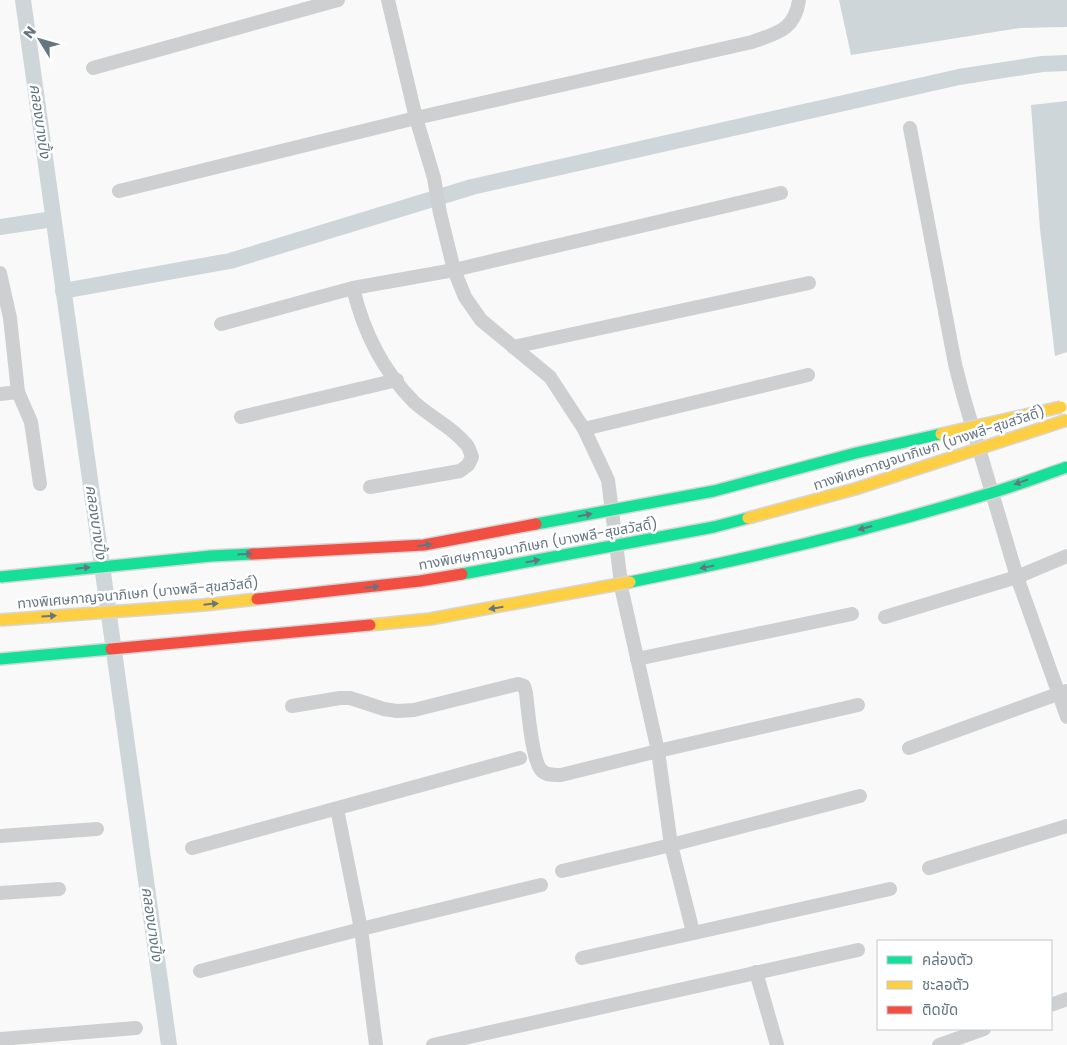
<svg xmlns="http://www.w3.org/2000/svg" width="1067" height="1045" viewBox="0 0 1067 1045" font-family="Poppins,'Noto Sans Thai',sans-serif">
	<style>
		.water { fill: #ced6d9 }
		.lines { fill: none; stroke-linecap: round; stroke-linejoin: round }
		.canal { stroke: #ced6d9; stroke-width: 16 }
		.fast-casing { stroke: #d5d6d6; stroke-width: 14 }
		.street { stroke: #cecfd0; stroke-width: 14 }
		.fast { stroke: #16e098; stroke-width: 11 }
		.fast-bridge-casing { stroke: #d5d6d6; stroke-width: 14; stroke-linecap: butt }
		.slow-bridge-casing { stroke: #d5d6d6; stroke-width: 14; stroke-linecap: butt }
		.jam-bridge-casing { stroke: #d5d6d6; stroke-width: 14; stroke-linecap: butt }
		.fast-bridge { stroke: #16e098; stroke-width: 11 }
		.slow-bridge { stroke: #ffcf43; stroke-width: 11 }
		.jam-bridge { stroke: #f24e42; stroke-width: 11 }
		.oneway { fill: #657683 }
		.labels { text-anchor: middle; stroke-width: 5; stroke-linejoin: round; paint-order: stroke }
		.street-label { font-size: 14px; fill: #657683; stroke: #fff }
		.water-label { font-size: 15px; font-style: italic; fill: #60757c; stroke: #fff }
	</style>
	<rect width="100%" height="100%" fill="#f9f9f9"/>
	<g class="water">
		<path d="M839,0H1067V27L1020,28L851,55Z"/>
		<path d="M1067,101V352L1055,356L1040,229L1031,105Z"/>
	</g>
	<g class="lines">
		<g class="canal">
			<path d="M23,0L169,1045"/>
			<path d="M0,227L53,219"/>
			<path d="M63,291L230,261L472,187L959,77L1042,64L1067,63"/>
		</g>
		<defs>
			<path id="fast" d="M0,659L111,649"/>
		</defs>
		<use href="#fast" class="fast-casing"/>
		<g class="street">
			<path d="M388,0L416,118L434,178L440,213L454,270L465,297L481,320L550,377L584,429L608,480L622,591L658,751L671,845L693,932"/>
			<path d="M93,68L338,0"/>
			<path d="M910,128L955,364L963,395L1017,577L1067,717"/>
			<path d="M119,191L416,118L752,42C777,33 795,30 799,0"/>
			<path d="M0,273L10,318L18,392L31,422L40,484"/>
			<path d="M353,288C363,330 383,371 414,402C430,417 451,426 465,443C469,446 470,452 472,457L468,465L460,471L370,487"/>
			<path d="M221,324L353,288L454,270L781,193"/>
			<path d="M513,347L809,283"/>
			<path d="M0,394L18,392"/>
			<path d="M241,417L397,380"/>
			<path d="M584,429L808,375"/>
			<path d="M885,617L1017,577L1067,556"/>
			<path d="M637,659L852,614"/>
			<path d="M292,706L340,698H350L384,709L397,711L414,710L518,684L524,686L526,693C528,709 532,762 542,771C548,776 555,775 561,775L658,751L858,705"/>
			<path d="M909,748L1066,691"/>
			<path d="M337,809L361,929L376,1045"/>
			<path d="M0,836L97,829"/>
			<path d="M192,848L520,758"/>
			<path d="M929,868L1067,826"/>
			<path d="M562,871L671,845L860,796"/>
			<path d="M0,893L59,889"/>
			<path d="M582,958L890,889"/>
			<path d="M200,971L361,929L541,885"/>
			<path d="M756,972L777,1045"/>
			<path d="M1051,1005L1067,999"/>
			<path d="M0,1039L136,1028"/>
			<path d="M433,1045L858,950"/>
			<path d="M939,1045L984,1029"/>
		</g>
		<use href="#fast" class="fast"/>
		<defs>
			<g id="fast-bridge">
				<path d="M536,524L714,491L856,453L941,434"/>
				<path d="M462,574L714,527L748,518"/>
				<path d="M0,577L211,556L252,554"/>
				<path d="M630,582C748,559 865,531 981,496C1010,488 1038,477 1067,467"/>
			</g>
			<g id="slow-bridge">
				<path d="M941,434L1061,407"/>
				<path d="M748,518L855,489L1067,420"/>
				<path d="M0,620L204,605L257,599"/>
				<path d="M370,625L430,619L630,582"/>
			</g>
			<g id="jam-bridge">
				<path d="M252,554L424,545L536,524"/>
				<path d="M257,599L420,581L462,574"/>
				<path d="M111,649L370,625"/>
			</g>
		</defs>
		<use href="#fast-bridge" class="fast-bridge-casing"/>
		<use href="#slow-bridge" class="slow-bridge-casing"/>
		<use href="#jam-bridge" class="jam-bridge-casing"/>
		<use href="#fast-bridge" class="fast-bridge"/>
		<use href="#slow-bridge" class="slow-bridge"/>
		<use href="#jam-bridge" class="jam-bridge"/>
	</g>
	<defs><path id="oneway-solid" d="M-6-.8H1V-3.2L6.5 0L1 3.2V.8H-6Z" transform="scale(1.25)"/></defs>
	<g class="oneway">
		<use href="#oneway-solid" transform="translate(1021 482) rotate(161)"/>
		<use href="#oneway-solid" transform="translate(585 515) rotate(-11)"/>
		<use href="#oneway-solid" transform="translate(865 528) rotate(165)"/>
		<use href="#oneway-solid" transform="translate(425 545) rotate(-7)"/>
		<use href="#oneway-solid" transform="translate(245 554) rotate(-3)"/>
		<use href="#oneway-solid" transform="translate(533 561) rotate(-11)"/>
		<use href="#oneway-solid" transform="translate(707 567) rotate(169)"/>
		<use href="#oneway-solid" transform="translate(83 568) rotate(-6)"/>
		<use href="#oneway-solid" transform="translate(372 587) rotate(-6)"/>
		<use href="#oneway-solid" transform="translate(211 604) rotate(-6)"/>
		<use href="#oneway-solid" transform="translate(496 608) rotate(171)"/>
		<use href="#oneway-solid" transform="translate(49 616) rotate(-4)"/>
	</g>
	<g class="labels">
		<g class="street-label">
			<text transform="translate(929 448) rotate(-18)" y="5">ทางพิเศษกาญจนาภิเษก (บางพลี-สุขสวัสดิ์)</text>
			<text transform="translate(538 544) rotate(-10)" y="5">ทางพิเศษกาญจนาภิเษก (บางพลี-สุขสวัสดิ์)</text>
			<text transform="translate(138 593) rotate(-5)" y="5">ทางพิเศษกาญจนาภิเษก (บางพลี-สุขสวัสดิ์)</text>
		</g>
		<g class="water-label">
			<text transform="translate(40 121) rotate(82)" y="5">คลองบางปิ้ง</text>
			<text transform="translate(96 522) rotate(82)" y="5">คลองบางปิ้ง</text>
			<text transform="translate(152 924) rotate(82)" y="5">คลองบางปิ้ง</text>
		</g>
	</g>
	<rect x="877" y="940" width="175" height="90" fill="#ffffff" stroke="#c1c8cd"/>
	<rect x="887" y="956" width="25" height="8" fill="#16e098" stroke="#c1c8cd"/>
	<text x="922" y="965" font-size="15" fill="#657683">คล่องตัว</text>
	<rect x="887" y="981" width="25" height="8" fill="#ffcf43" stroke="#c1c8cd"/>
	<text x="922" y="990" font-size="15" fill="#657683">ชะลอตัว</text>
	<rect x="887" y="1006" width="25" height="8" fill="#f24e42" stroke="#c1c8cd"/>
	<text x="922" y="1015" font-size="15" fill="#657683">ติดขัด</text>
	<g transform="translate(40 40) rotate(307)" stroke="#ffffff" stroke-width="4" paint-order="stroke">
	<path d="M0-4L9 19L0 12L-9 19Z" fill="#657683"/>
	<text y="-8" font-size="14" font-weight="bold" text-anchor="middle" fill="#657683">N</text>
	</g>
</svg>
